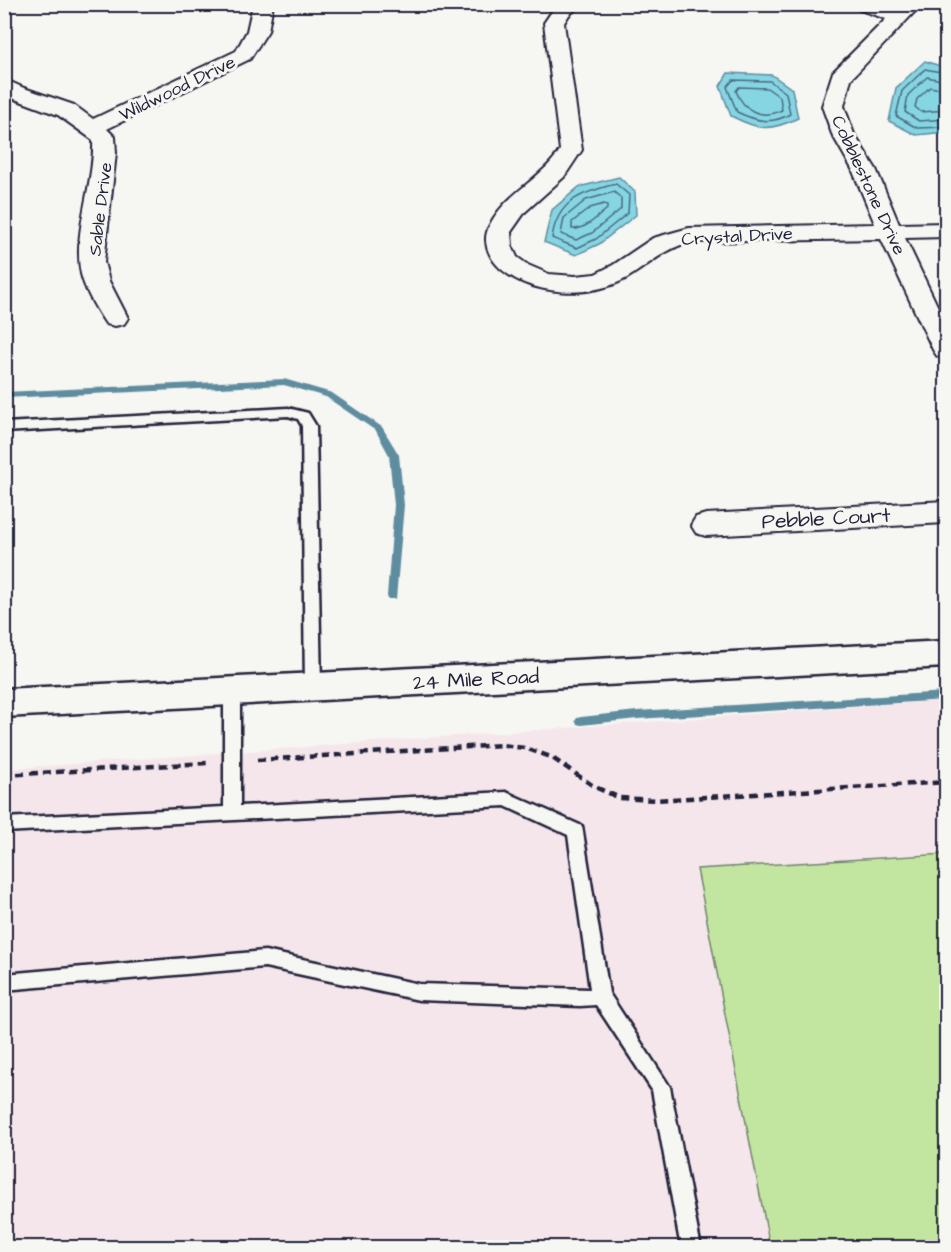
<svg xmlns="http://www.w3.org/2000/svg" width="951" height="1252" viewBox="0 0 951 1252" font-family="'Architects Daughter',sans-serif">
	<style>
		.built { fill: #f5e6eb }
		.green { fill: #c2e6a0; stroke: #72846e; stroke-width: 1.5 }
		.water { fill: #86d5e3; stroke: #5e8da0; stroke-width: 1.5 }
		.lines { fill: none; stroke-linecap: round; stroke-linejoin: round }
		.shore { stroke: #4a6a7e; stroke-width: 1.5 }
		.stream { fill: #5e8da0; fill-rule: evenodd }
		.lane-casing { stroke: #22223b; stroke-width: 5 }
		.street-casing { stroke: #22223b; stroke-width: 4 }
		.secondary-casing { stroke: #22223b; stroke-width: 5 }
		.path { stroke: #22223b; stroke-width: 4.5; stroke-dasharray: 8 5; stroke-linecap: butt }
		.lane { fill: #f6f6f2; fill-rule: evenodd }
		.street { fill: #f6f6f2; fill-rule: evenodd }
		.secondary { fill: #f6f6f2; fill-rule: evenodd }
		.labels { text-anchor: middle; stroke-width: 6; stroke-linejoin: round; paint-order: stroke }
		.far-street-label { font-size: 18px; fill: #22223b; stroke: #f6f6f2 }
		.street-label { font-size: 21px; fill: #22223b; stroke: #f6f6f2 }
	</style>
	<rect width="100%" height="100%" fill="#f6f6f2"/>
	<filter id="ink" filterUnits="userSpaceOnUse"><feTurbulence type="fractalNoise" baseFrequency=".0167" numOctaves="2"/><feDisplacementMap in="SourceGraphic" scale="12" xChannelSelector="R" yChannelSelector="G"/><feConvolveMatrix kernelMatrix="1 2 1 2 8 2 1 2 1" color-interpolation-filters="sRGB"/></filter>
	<g filter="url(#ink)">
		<path class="built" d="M946,700V1247L5,1248V769Z"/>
		<path class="green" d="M946,854V1247H770L697,869Z"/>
		<g class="water">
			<path d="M925,61L946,68V132L916,135L889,121L896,88Z"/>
			<path d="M728,73L772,75L792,89L798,118C769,132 759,130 731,116L720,86Z"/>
			<path d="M619,177L635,192L636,215L599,244L576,255L544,242L552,210L579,187Z"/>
		</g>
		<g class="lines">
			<g class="shore">
				<path d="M946,73L925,69L902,91L896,116L917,128L946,127"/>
				<path d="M733,80L770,81L786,93L790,114C771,125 756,121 737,112L727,87Z"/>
				<path d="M946,81L927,77L908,95L905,112L919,121L946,119"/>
				<path d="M739,87L767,88L780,97L782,110C761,120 744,111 736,91Z"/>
				<path d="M946,90L930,87L917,99L915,107L921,112L946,110"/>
				<path d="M616,184L629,195L628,213L596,239L577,248L552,238C557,200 583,192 616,184Z"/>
				<path d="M614,192L621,198V209L592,233L576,240L561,234L564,218L586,200Z"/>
				<path d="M604,204L607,205V209C597,217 585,230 572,229V222L590,208Z"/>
			</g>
			<g class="stream">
				<path d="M284,379L332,393L382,427L399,455L404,505L396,599H388L387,596L394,505L389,455L376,431L326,397L284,385L4,398V392Z"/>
				<path d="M946,692V700L637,719L581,725L577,724L575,721L577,718L581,717L637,711Z"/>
			</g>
			<defs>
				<g id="lane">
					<path d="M288,408L308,413L316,426L321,688L318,692L313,694L308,692L305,688L302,426L298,419L288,416L4,432V423Z"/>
					<path d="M232,686L238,688L240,692V806L506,792L582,826L609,993L670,1087L701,1248H681L652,1090L596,1005L580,1006L419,1000L265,967L4,990V974L265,951L419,984L590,989L568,835L505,806L4,832V818L224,807V692L226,688Z"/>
				</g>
				<g id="street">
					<path d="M253,4H273L268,31L250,59L107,129L115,137L116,153L104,262L109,281L128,318L124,324L115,326L106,324C96,309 85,291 81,274C72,232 95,183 93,140L58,115L4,95V79L24,88L74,105L93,119L236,51L247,31Z"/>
					<path d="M557,4H582L569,15L564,23L582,150L564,177L525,212L511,232L512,246L517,257L528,265L549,274L575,276L595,274L613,265L653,238L689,228L875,224L852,169L832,134L822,106L833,72L886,19L855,8L852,4H884L896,9L900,4H922L851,79L844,106L854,134L876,169L899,224L946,223V237L905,238L946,324V358L937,356L933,350L881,239L690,242C664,249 649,265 627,278C590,299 533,296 501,269C491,260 483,245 487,232C499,196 541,181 560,150L544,23Z"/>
					<path d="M946,501V523L706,536L696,533L691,525L696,517L706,514Z"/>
				</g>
				<path id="secondary" d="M946,641V667L4,717V689Z"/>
			</defs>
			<use href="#lane" class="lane-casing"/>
			<use href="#street" class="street-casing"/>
			<use href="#secondary" class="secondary-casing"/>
			<g class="path">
				<path d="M257,760L501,745L525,748L551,757L595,787L620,798L657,800L946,782"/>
				<path d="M4,775L207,763"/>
			</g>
			<use href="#lane" class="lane"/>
			<use href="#street" class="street"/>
			<use href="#secondary" class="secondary"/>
		</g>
	</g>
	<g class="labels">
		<g class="far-street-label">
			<text transform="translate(177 88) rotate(-26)" y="6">Wildwood Drive</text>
			<text transform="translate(869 185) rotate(65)" y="6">Cobblestone Drive</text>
			<text transform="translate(100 209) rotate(-83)" y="6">Sable Drive</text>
			<text transform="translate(737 236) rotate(-3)" y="6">Crystal Drive</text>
		</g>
		<g class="street-label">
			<text transform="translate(826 518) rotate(-3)" y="7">Pebble Court</text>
			<text transform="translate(476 679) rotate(-3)" y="7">24 Mile Road</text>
		</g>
	</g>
	<rect width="951" height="1252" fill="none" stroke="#f6f6f2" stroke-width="24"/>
	<rect x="12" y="12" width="927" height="1228" fill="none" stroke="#22223b" stroke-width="2" filter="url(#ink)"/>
</svg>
